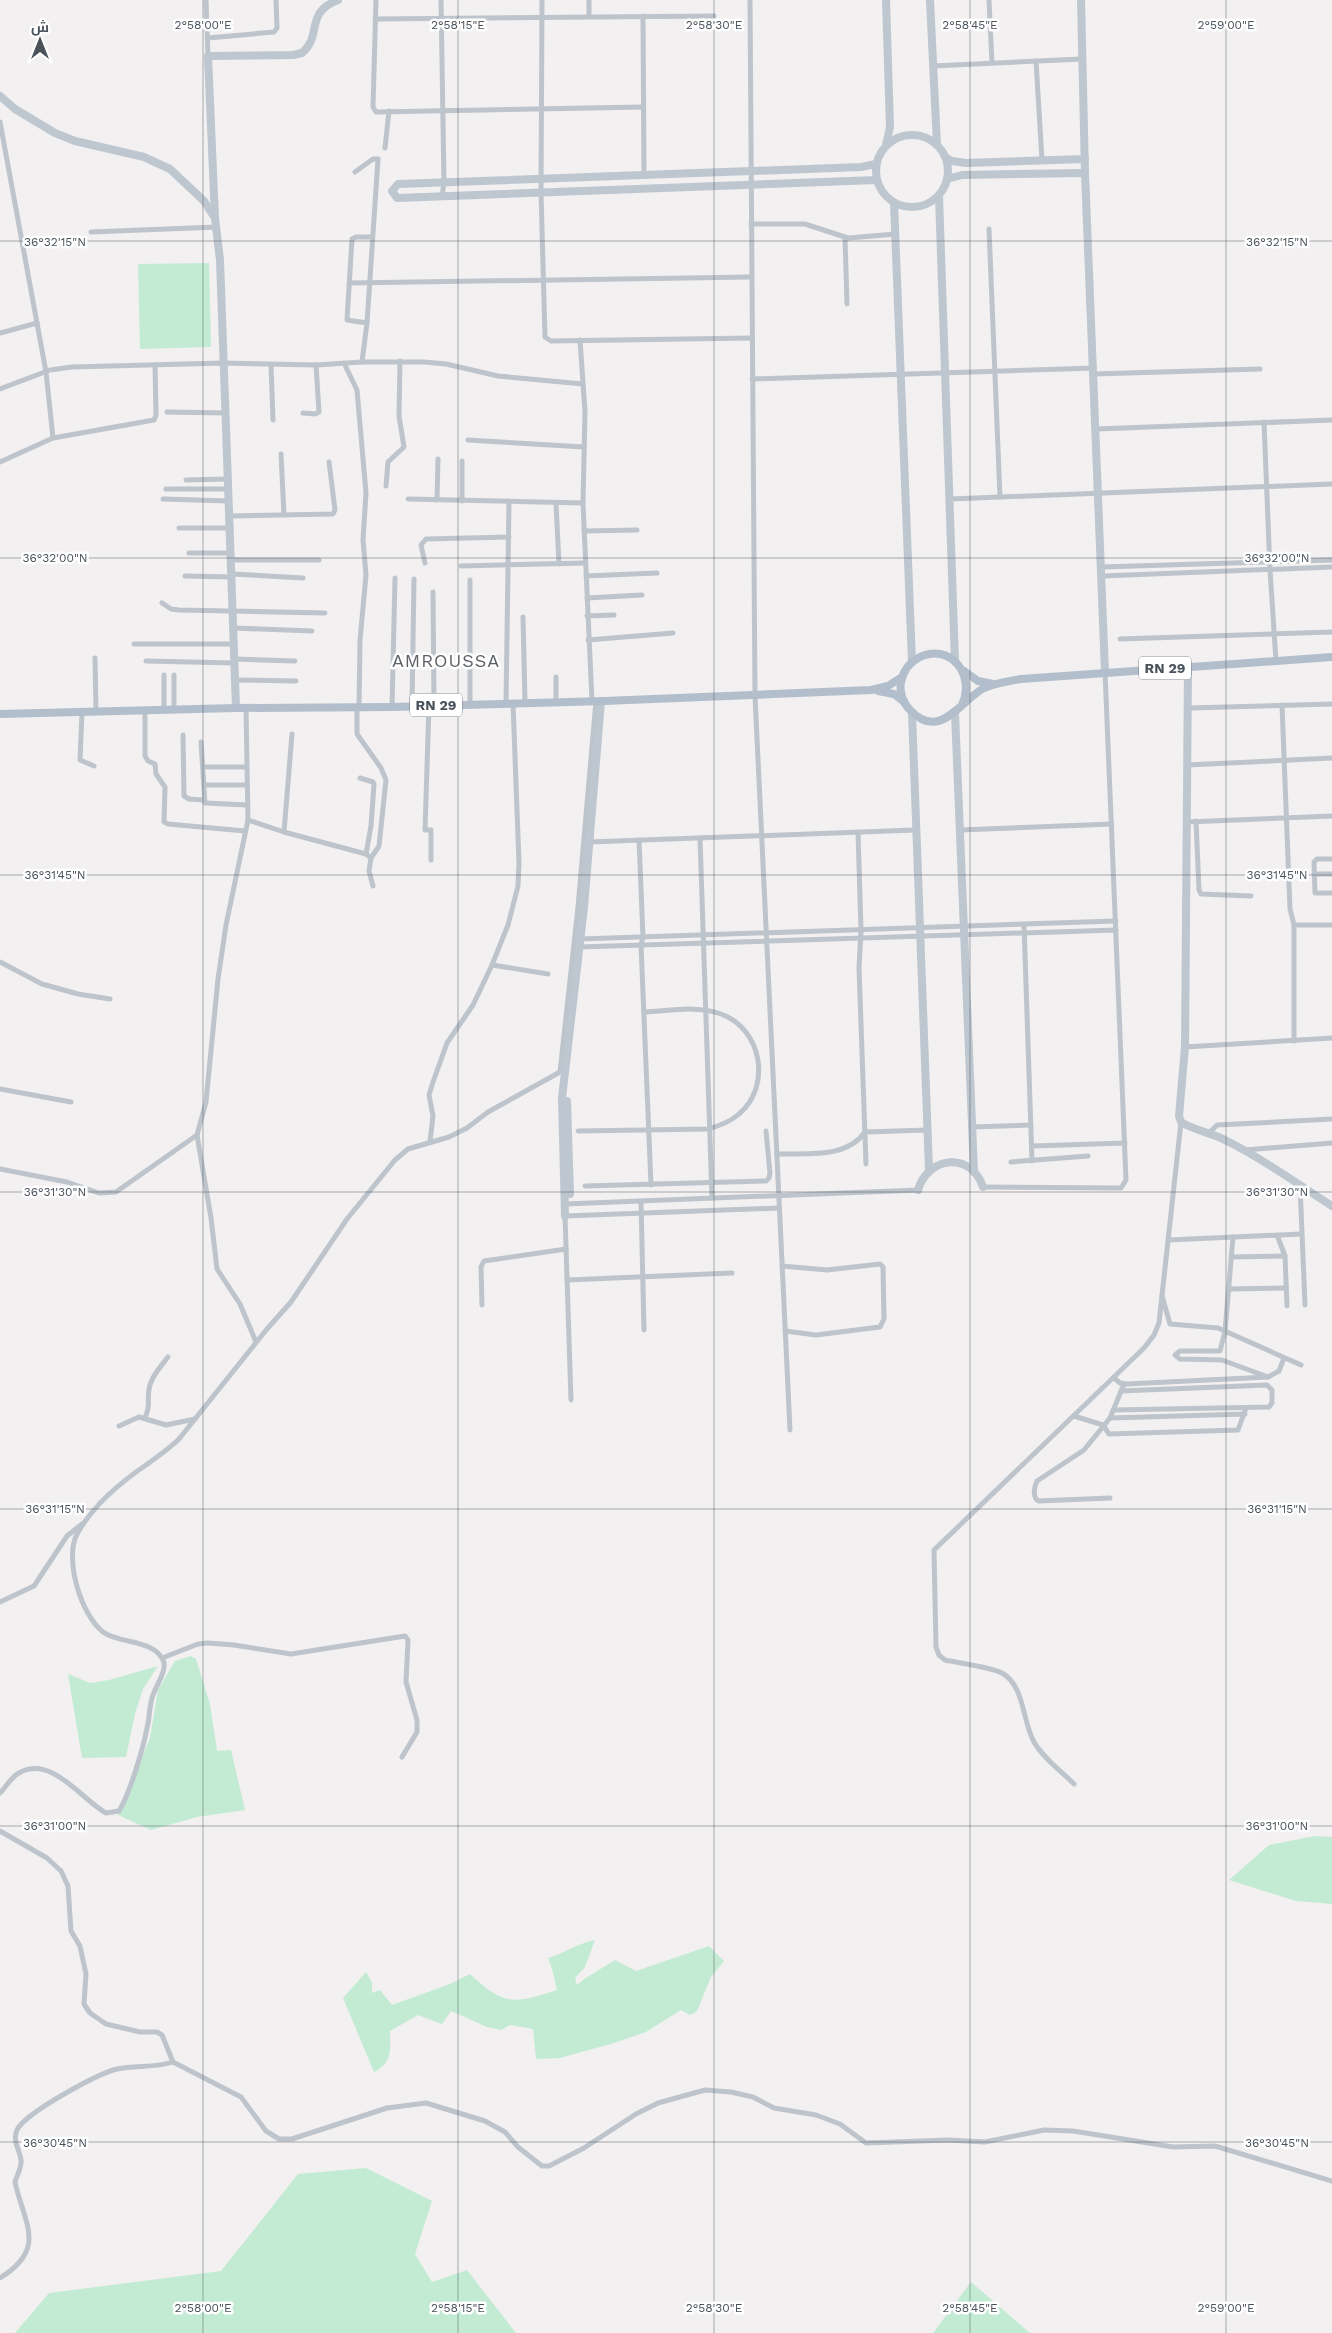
<svg xmlns="http://www.w3.org/2000/svg" width="1332" height="2333" viewBox="0 0 1332 2333" font-family="'Work Sans',Cairo,sans-serif">
	<style>
		.green { fill: #c3ebd4 }
		.lines { fill: none; stroke-linecap: round; stroke-linejoin: round }
		.street { stroke: #bdc4cb; stroke-width: 5 }
		.secondary { stroke: #bec6cf; stroke-width: 8 }
		.primary { stroke: #b2becc; stroke-width: 8 }
		.ticks { fill: none; stroke: #4a525b; stroke-width: 1; stroke-opacity: 0.45 }
		.labels { text-anchor: middle; stroke-width: 5; stroke-linejoin: round; paint-order: stroke }
		.shield { fill: #fff; stroke: #80868c; stroke-width: 1 }
		.shield-label { font-size: 14px; font-weight: bold; fill: #4a525b }
		.quarter-label { font-size: 18px; letter-spacing: 1px; fill: #5d6064; stroke: #fff }
		.ticks-label { font-size: 12px; text-anchor: middle; fill: #4a525b; stroke: #fff; stroke-width: 5; stroke-linejoin: round; paint-order: stroke }
	</style>
	<rect width="100%" height="100%" fill="#f2f0f0"/>
	<g class="green">
		<path d="M209,263L211,347L140,349L138,264Z"/>
		<path d="M191,1656L196,1659L210,1704L217,1751L231,1750L245,1810L197,1817L151,1830L118,1815L150,1738L158,1690L175,1661Z"/>
		<path d="M158,1666L143,1689L135,1714L126,1757L82,1758L68,1674L90,1683L109,1680Z"/>
		<path d="M1315,1836L1332,1837V1904L1296,1901L1229,1880L1269,1845Z"/>
		<path d="M595,1940L585,1967L575,1978L577,1985L584,1979L615,1960L636,1971L709,1946L724,1961L711,1977L697,2011L690,2015L681,2010L646,2032L614,2043L560,2058L536,2059L533,2029L510,2025L501,2030L487,2027L451,2011L442,2024L418,2015L390,2031C390,2049 393,2063 374,2072L343,1998L366,1972L372,1982V1993L380,1990L392,2005L450,1984L470,1974C504,2006 513,2004 557,1990C554,1979 553,1969 548,1958C565,1953 578,1943 595,1940Z"/>
		<path d="M366,2168L432,2201L415,2254L432,2282L467,2270L516,2333H15L49,2293L221,2271L298,2174Z"/>
		<path d="M971,2282L1030,2333H933Z"/>
	</g>
	<g class="lines">
		<g class="street">
			<path d="M206,0L208,56"/>
			<path d="M376,0L373,107L376,112L643,107"/>
			<path d="M441,0L444,183L442,196"/>
			<path d="M542,0L541,192L545,337L551,341L751,338"/>
			<path d="M589,0V16"/>
			<path d="M750,0L755,696L790,1430"/>
			<path d="M989,0L992,63"/>
			<path d="M643,16L644,175"/>
			<path d="M375,19L714,16"/>
			<path d="M208,38L274,32L277,28L276,0"/>
			<path d="M1036,61L1042,160"/>
			<path d="M933,66L1082,59"/>
			<path d="M0,122L46,372L53,438"/>
			<path d="M385,148L389,111"/>
			<path d="M355,172L373,159H378L367,323L362,362"/>
			<path d="M751,224H805L848,238L896,234"/>
			<path d="M989,229L1000,497"/>
			<path d="M91,232L217,227"/>
			<path d="M845,238L847,304"/>
			<path d="M349,283L751,277"/>
			<path d="M367,323L347,320L352,239L356,237H371"/>
			<path d="M0,333L37,323"/>
			<path d="M580,340L585,412L583,503L592,701"/>
			<path d="M344,363L357,390L366,493L363,540L366,575L360,640L359,708"/>
			<path d="M271,365L273,420"/>
			<path d="M1094,374L1260,369"/>
			<path d="M752,379L1094,368"/>
			<path d="M0,389L50,370L72,367L224,363L316,365L362,362H424L446,364L498,376L583,384"/>
			<path d="M167,412L226,413"/>
			<path d="M303,413L315,414L319,412L316,365"/>
			<path d="M1264,422L1270,570L1276,661"/>
			<path d="M1097,429L1332,420"/>
			<path d="M468,440L584,447"/>
			<path d="M281,454L284,515"/>
			<path d="M0,462L53,438L154,420L156,415L155,365"/>
			<path d="M186,480L228,479"/>
			<path d="M386,486L388,462L404,447L399,416L400,361"/>
			<path d="M166,489H228"/>
			<path d="M163,499L229,501"/>
			<path d="M408,499L583,503"/>
			<path d="M950,499L1332,484"/>
			<path d="M437,500L438,459"/>
			<path d="M462,501V461"/>
			<path d="M556,503L559,564"/>
			<path d="M230,516L333,514L335,510L329,462"/>
			<path d="M179,528H231"/>
			<path d="M584,531L637,530"/>
			<path d="M189,553H231"/>
			<path d="M232,560H319"/>
			<path d="M425,563L421,545L426,539L509,537"/>
			<path d="M461,566L585,563"/>
			<path d="M1102,567L1332,560"/>
			<path d="M232,574L303,578"/>
			<path d="M185,576L232,577"/>
			<path d="M586,576L657,573"/>
			<path d="M1103,576L1332,567"/>
			<path d="M470,580V704"/>
			<path d="M433,592L434,705"/>
			<path d="M587,598L642,595"/>
			<path d="M162,603L171,609L179,610L325,613"/>
			<path d="M587,616L614,615"/>
			<path d="M523,617L525,702"/>
			<path d="M233,628L312,631"/>
			<path d="M1120,639L1332,632"/>
			<path d="M588,640L673,633"/>
			<path d="M134,644H234"/>
			<path d="M95,658L96,711"/>
			<path d="M235,659L295,661"/>
			<path d="M146,661L235,663"/>
			<path d="M556,677V702"/>
			<path d="M236,680L296,681"/>
			<path d="M506,703L509,501"/>
			<path d="M429,705L425,830H431V860"/>
			<path d="M1282,705L1290,909L1294,925V1041"/>
			<path d="M412,706L414,579"/>
			<path d="M392,707L395,578"/>
			<path d="M357,708V734L381,768L386,780L379,846L371,858"/>
			<path d="M1189,708L1332,704"/>
			<path d="M145,710V756L148,761L155,764L156,774L165,787L164,822L168,824L245,831"/>
			<path d="M164,710V675"/>
			<path d="M174,710V675"/>
			<path d="M82,712L80,760L94,766"/>
			<path d="M183,735L184,796L189,799L204,800"/>
			<path d="M201,742L205,803L247,805"/>
			<path d="M1187,765L1332,758"/>
			<path d="M204,767H246"/>
			<path d="M360,778L373,782L374,784L371,826L366,854"/>
			<path d="M204,785H246"/>
			<path d="M248,820L284,832L366,854L371,858L369,871L373,886"/>
			<path d="M1196,821L1199,890L1201,894L1251,896"/>
			<path d="M1187,822L1332,816"/>
			<path d="M960,830L1112,824"/>
			<path d="M284,832L292,734"/>
			<path d="M858,832L861,930L859,968L866,1164"/>
			<path d="M700,838L712,1198"/>
			<path d="M639,840L643,937L641,945L651,1185"/>
			<path d="M589,842L915,830"/>
			<path d="M1332,859H1317L1314,862L1315,893H1332"/>
			<path d="M1314,874H1332"/>
			<path d="M1024,925L1032,1161"/>
			<path d="M1294,925H1332"/>
			<path d="M580,939L1116,921"/>
			<path d="M579,947L1116,930"/>
			<path d="M0,962L42,984L78,994L110,999"/>
			<path d="M492,965L548,974"/>
			<path d="M1185,1047L1332,1038"/>
			<path d="M0,1089L71,1102"/>
			<path d="M971,1127L1031,1125"/>
			<path d="M578,1131L708,1129C719,1126 730,1122 739,1114C772,1086 762,1029 721,1014C698,1005 668,1011 644,1012"/>
			<path d="M1209,1133L1217,1125L1332,1119"/>
			<path d="M197,1135L211,1218L217,1269L240,1304L256,1342"/>
			<path d="M430,1142L433,1116L429,1095L433,1082L447,1043L473,1005L492,965L508,925L518,886L519,863L513,703"/>
			<path d="M1032,1146L1125,1143"/>
			<path d="M1245,1150L1332,1143"/>
			<path d="M777,1154C807,1153 846,1159 865,1132L928,1130"/>
			<path d="M1011,1162L1088,1156"/>
			<path d="M0,1169L67,1182L99,1193L116,1192L197,1135L206,1102L218,979L226,925L248,820L246,708"/>
			<path d="M1300,1185L1305,1305"/>
			<path d="M585,1186L766,1181L769,1178L770,1173L766,1131"/>
			<path d="M983,1187L1121,1188L1126,1180L1105,672"/>
			<path d="M641,1202L644,1330"/>
			<path d="M565,1204L918,1190"/>
			<path d="M1277,1235L1285,1256L1287,1306"/>
			<path d="M1233,1237L1225,1331L1220,1351H1180L1175,1355L1180,1359L1222,1360L1268,1377"/>
			<path d="M1168,1240L1301,1234"/>
			<path d="M1231,1257L1285,1256"/>
			<path d="M782,1266L827,1270L880,1264L883,1267L884,1319L880,1327L816,1335L785,1331"/>
			<path d="M567,1280L732,1273"/>
			<path d="M1229,1289L1286,1288"/>
			<path d="M1162,1296L1170,1324L1218,1328L1301,1365"/>
			<path d="M482,1305L481,1267L484,1261L566,1249"/>
			<path d="M1114,1378L1120,1383L1127,1384L1268,1377L1279,1371L1284,1358"/>
			<path d="M571,1400L565,1216L779,1208"/>
			<path d="M1113,1410L1269,1407L1272,1403V1390L1267,1385L1121,1391"/>
			<path d="M1074,1416L1103,1425L1109,1434L1238,1430L1246,1408"/>
			<path d="M145,1417C151,1407 147,1399 149,1389C151,1377 161,1366 168,1357"/>
			<path d="M1110,1418L1245,1414"/>
			<path d="M119,1426L139,1417L166,1425L195,1419"/>
			<path d="M1110,1498L1039,1501C1032,1498 1034,1487 1037,1481L1084,1450L1110,1418L1124,1384"/>
			<path d="M0,1602L34,1586L67,1536L82,1524"/>
			<path d="M162,1658L198,1644L208,1643L234,1645L291,1654L405,1636L408,1640L406,1682L417,1720V1732L402,1757"/>
			<path d="M1074,1784C1061,1771 1043,1758 1034,1742C1022,1721 1025,1686 1002,1673C991,1667 959,1663 945,1660L939,1655L936,1647L934,1550L1144,1348L1154,1335L1159,1323L1181,1122"/>
			<path d="M0,1793C6,1787 11,1777 19,1773C51,1754 82,1800 106,1813L119,1811C130,1793 143,1749 147,1728C150,1717 149,1705 153,1695C156,1686 168,1669 163,1660C153,1639 119,1644 103,1632C81,1615 64,1559 77,1534C92,1507 121,1482 146,1465C158,1456 169,1449 179,1439L267,1329L291,1302L347,1219L395,1160L408,1149L449,1137L467,1128L488,1112L560,1072L578,907L596,701"/>
			<path d="M0,1831L47,1858L61,1871L68,1886L71,1931L80,1946L86,1974L84,2004L90,2013L106,2024L140,2032H157L162,2035L173,2062L241,2097L266,2131L279,2139H292L387,2108L426,2103L485,2121L505,2132L518,2147L542,2166H549L584,2148L636,2114L658,2103L705,2090L731,2092L753,2097L774,2108L816,2115L840,2124L866,2143L948,2140L985,2142L1044,2130L1073,2131L1173,2147L1215,2146L1332,2181"/>
			<path d="M0,2278C48,2248 24,2224 15,2182C17,2175 22,2167 21,2160C20,2150 12,2141 17,2130C25,2113 97,2074 117,2069C136,2065 155,2068 173,2062"/>
		</g>
		<g class="secondary">
			<path d="M886,0L890,127L886,145"/>
			<path d="M930,0L937,145"/>
			<path d="M1081,0L1085,173L1105,672"/>
			<path d="M0,96L15,109L55,133L75,141L144,157L170,169L204,201L215,218L220,260L236,708"/>
			<circle cx="912" cy="171" r="36"/>
			<path d="M945,157L952,161L966,163L1085,159"/>
			<path d="M876,164L861,167L398,184L392,191L397,198L877,180"/>
			<path d="M947,179L962,175L1085,173"/>
			<path d="M939,196L955,661"/>
			<path d="M894,203L912,662"/>
			<path d="M215,218L208,56L293,55L302,53C323,35 304,13 338,0"/>
			<path d="M1188,666L1185,1047L1179,1116L1181,1122C1195,1131 1213,1133 1227,1141C1264,1159 1297,1184 1332,1206"/>
			<path d="M912,713L929,1170"/>
			<path d="M955,713L974,1172"/>
			<path d="M567,1101L570,1194"/>
			<path d="M918,1190C928,1156 971,1151 983,1187"/>
			<path d="M565,1216L562,1098L584,907L601,701"/>
		</g>
		<g class="primary">
			<path d="M964,671L978,681L993,684"/>
			<path d="M878,691L894,694L904,702"/>
			<path d="M962,705C976,675 950,641 918,658C909,663 903,672 901,682C899,692 903,703 910,710C940,742 961,700 984,688C995,683 1008,681 1021,679L1332,657"/>
			<path d="M0,714L236,708L392,707L604,701L871,690L888,686L902,677"/>
		</g>
	</g>
	<path class="ticks" d="M203,0V2333M458,0V2333M714,0V2333M970,0V2333M1226,0V2333M0,241H1332M0,558H1332M0,875H1332M0,1192H1332M0,1509H1332M0,1826H1332M0,2142H1332"/>
	<g class="labels">
		<g class="shield">
			<rect x="1139" y="656.5" width="52" height="23" rx="4"/>
			<rect x="410" y="693.5" width="52" height="23" rx="4"/>
		</g>
		<g class="shield-label">
			<text x="1165" y="673">RN 29</text>
			<text x="436" y="710">RN 29</text>
		</g>
		<g class="quarter-label">
			<text x="446" y="667">AMROUSSA</text>
		</g>
	</g>
	<g class="ticks-label">
		<text x="203" y="29">2°58'00"E</text>
		<text x="458" y="29">2°58'15"E</text>
		<text x="714" y="29">2°58'30"E</text>
		<text x="970" y="29">2°58'45"E</text>
		<text x="1226" y="29">2°59'00"E</text>
		<text x="55" y="246">36°32'15"N</text>
		<text x="1277" y="246">36°32'15"N</text>
		<text x="55" y="562">36°32'00"N</text>
		<text x="1277" y="562">36°32'00"N</text>
		<text x="55" y="879">36°31'45"N</text>
		<text x="1277" y="879">36°31'45"N</text>
		<text x="55" y="1196">36°31'30"N</text>
		<text x="1277" y="1196">36°31'30"N</text>
		<text x="55" y="1513">36°31'15"N</text>
		<text x="1277" y="1513">36°31'15"N</text>
		<text x="55" y="1830">36°31'00"N</text>
		<text x="1277" y="1830">36°31'00"N</text>
		<text x="55" y="2147">36°30'45"N</text>
		<text x="1277" y="2147">36°30'45"N</text>
		<text x="203" y="2312">2°58'00"E</text>
		<text x="458" y="2312">2°58'15"E</text>
		<text x="714" y="2312">2°58'30"E</text>
		<text x="970" y="2312">2°58'45"E</text>
		<text x="1226" y="2312">2°59'00"E</text>
	</g>
	<g transform="translate(40 40)" stroke="#ffffff" stroke-width="4" paint-order="stroke">
	<path d="M0-4L9 19L0 12L-9 19Z" fill="#4a525b"/>
	<text y="-8" font-size="14" font-weight="bold" text-anchor="middle" fill="#4a525b">ش</text>
	</g>
</svg>
